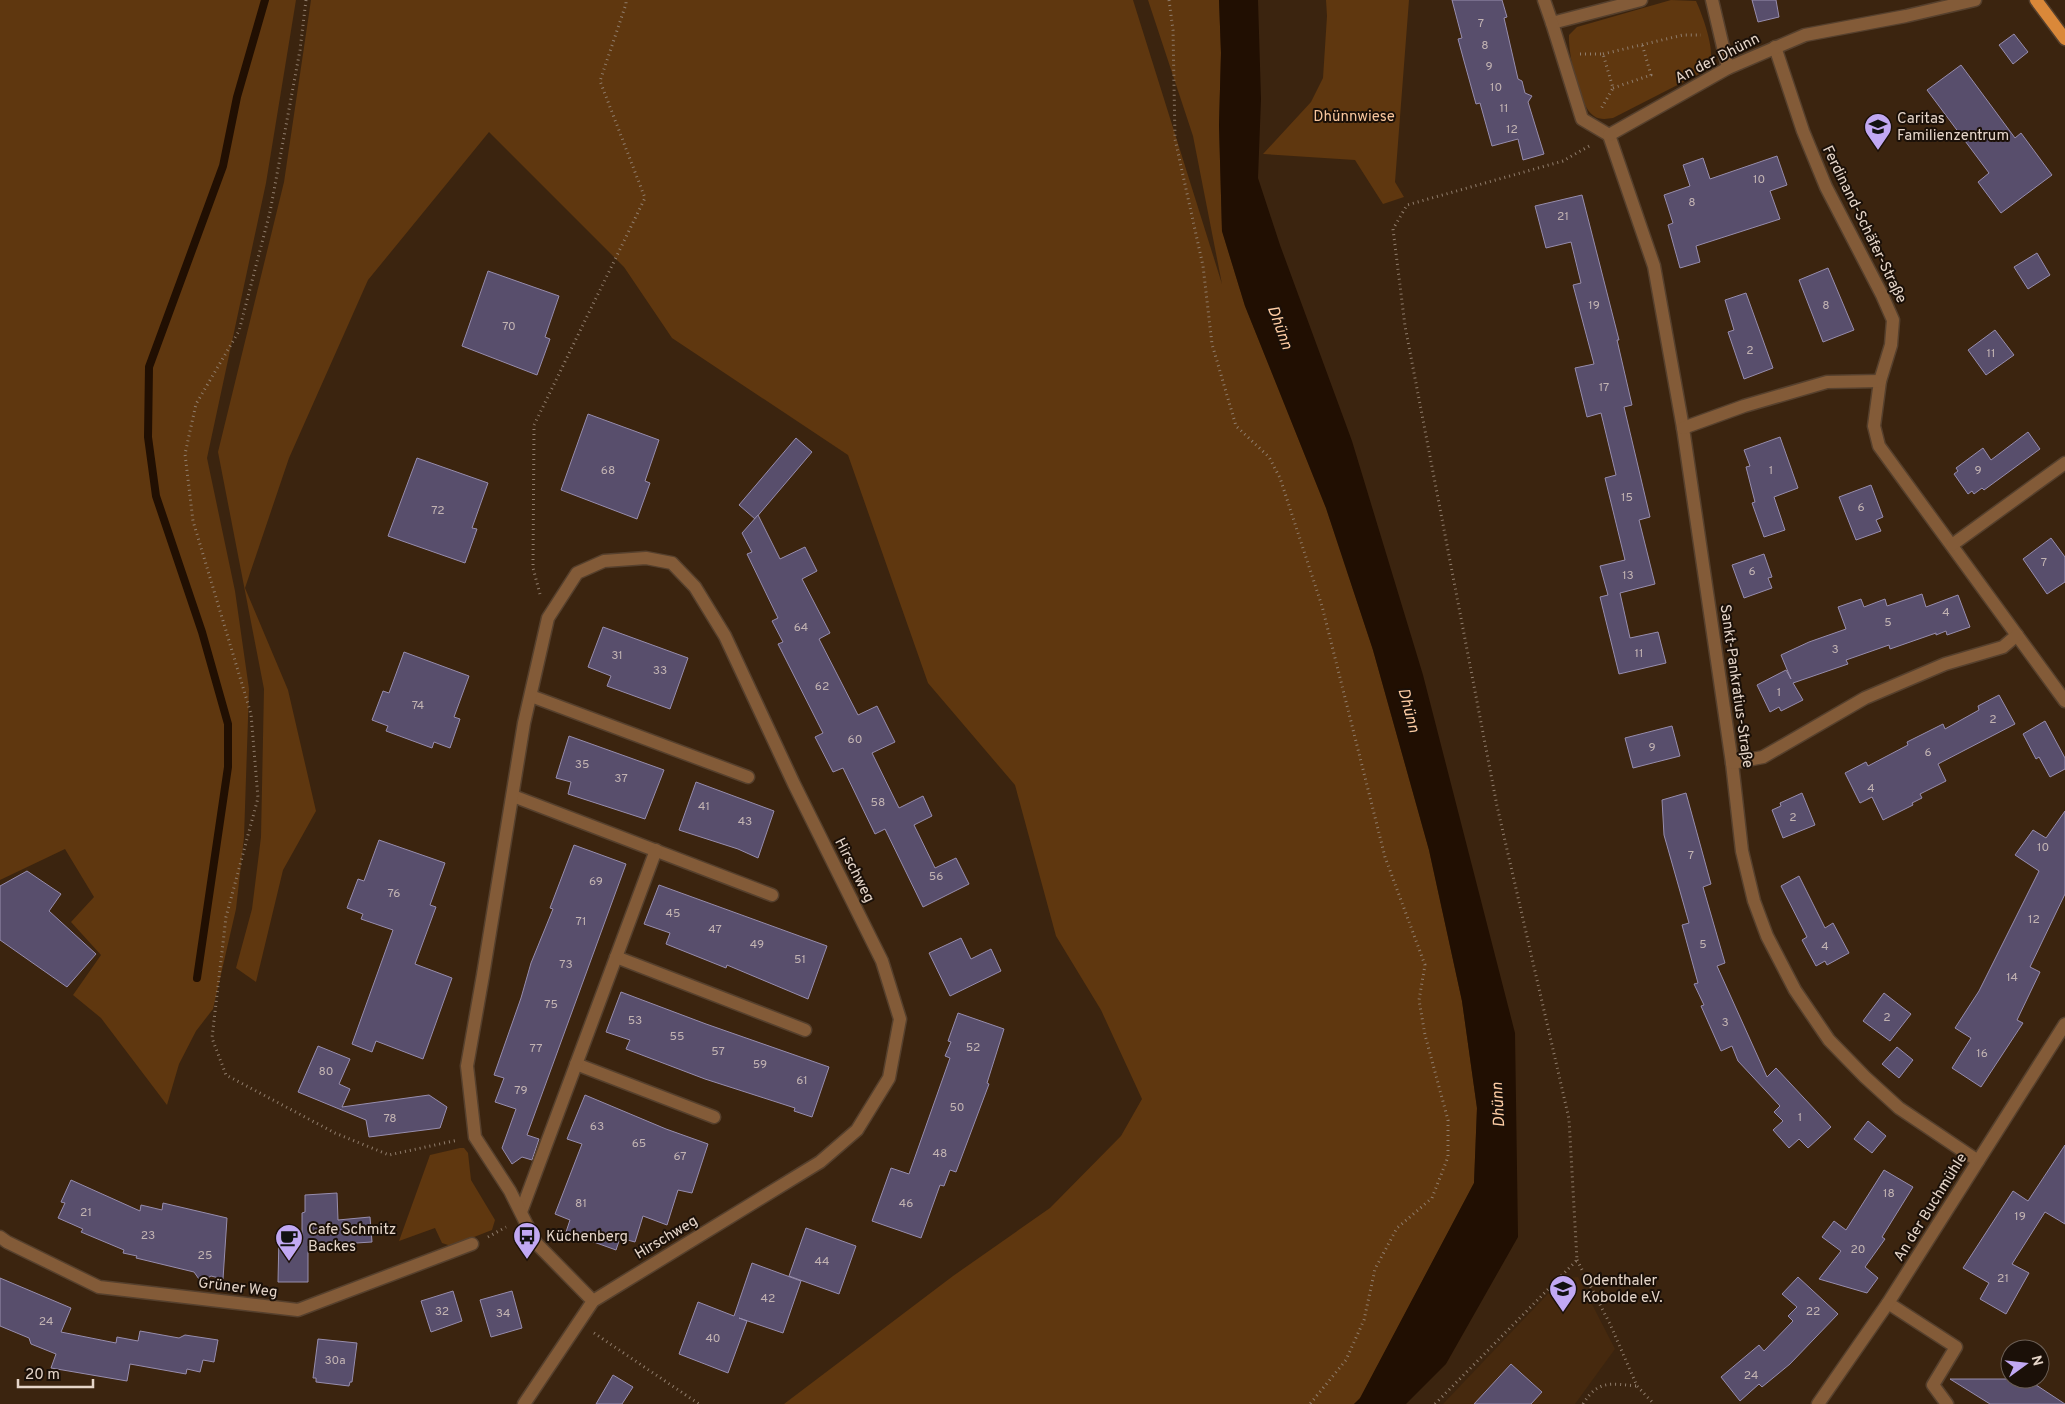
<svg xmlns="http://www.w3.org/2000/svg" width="2065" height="1404" viewBox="0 0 2065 1404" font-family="Overpass,sans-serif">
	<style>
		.built { fill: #46290e }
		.green { fill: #5f370f }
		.water { fill: #210f02 }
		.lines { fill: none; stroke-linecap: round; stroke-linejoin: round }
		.stream { stroke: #210f02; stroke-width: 8 }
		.building { fill: #584e6c; stroke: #978dad }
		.minor-casing { stroke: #56402d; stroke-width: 15 }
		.major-casing { stroke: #56402d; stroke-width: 15 }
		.path { stroke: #907d6c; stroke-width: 3; stroke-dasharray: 1 4; stroke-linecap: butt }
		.minor { stroke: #835b38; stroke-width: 12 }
		.major { stroke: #da8839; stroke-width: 12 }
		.labels { text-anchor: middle; stroke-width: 4; stroke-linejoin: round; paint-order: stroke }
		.number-label { font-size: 12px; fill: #c2b3b2 }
		.street-label { font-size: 15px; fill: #e5d5c9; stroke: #1b1008 }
		.park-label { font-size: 15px; fill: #f7c59c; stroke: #1b1008 }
		.poi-label { font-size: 15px; fill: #e5d5c9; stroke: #1b1008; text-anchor: start }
		.water-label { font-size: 16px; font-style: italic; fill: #ffcda4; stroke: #1b1008 }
	</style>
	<rect width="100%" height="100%" fill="#3b240f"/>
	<path class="built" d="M1578,1277L1615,1349L1575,1404H1443L1563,1278Z"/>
	<g class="green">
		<path d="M0,0H296L266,183L207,458L235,591L249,689L244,837L236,909L213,1009L196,1031L179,1064L167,1105L101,1018L73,995L101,955L71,922L94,897L65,849L0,880Z"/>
		<path d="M311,0H1133L1222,284L1193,136L1148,0H1219L1221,53L1219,125L1222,231L1245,306L1326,508L1373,650L1429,850L1462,1001L1477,1108L1474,1183L1360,1399L1354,1404H784L953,1276L1050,1208L1121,1136L1142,1099L1101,1010L1056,936L1015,785L928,683L848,455L672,338L624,267L489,132L368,280L289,458L245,588L288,690L316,811L283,870L256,982L236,968L252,909L261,837L264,689L218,452L284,182Z"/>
		<path d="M1326,0H1409L1395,182L1404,197L1383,204L1355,160L1263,154L1311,102L1323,78L1327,16Z"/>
		<path d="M1671,0L1696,1C1702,14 1715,49 1710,62C1708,68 1704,70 1699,74L1613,118C1607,119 1599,120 1594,116C1579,107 1568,53 1569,35L1577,27Z"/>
		<path d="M460,1148H464L468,1153L471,1180L495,1220L492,1230L451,1246L442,1243L435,1228L399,1241L430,1155Z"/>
	</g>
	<path class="water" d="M1219,0H1258L1261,99L1258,178L1280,245L1352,441L1423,675L1515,1033L1518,1237L1446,1364L1406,1404H1354L1360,1398L1474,1183L1477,1108L1462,1001L1429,850L1373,650L1326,508L1245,306L1222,231L1219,125L1221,53Z"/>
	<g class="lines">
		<path class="stream" d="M197,978L228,767V724L202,632L156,496L148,437L149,367L223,166L237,97L265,0"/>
	</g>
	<g class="building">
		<path d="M1452,0H1502L1507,17L1504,18L1518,79L1522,81L1525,93L1532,96L1528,102L1544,154L1523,160L1518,139L1492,146L1480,103L1476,104L1464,61L1458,39L1462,38Z"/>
		<path d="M1752,0H1776L1779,17L1758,22Z"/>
		<path d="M2014,34L2028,52L2013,64L1999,45Z"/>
		<path d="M1961,65L2015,138L2021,133L2052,175L2001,213L1978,182L1989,173L1927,90Z"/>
		<path d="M1777,156L1787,185L1770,191L1780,219L1696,246L1700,262L1680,268L1668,225L1673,223L1664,195L1690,186L1683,165L1703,158L1710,179Z"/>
		<path d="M1582,195L1619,340H1617L1632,405L1624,407L1650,517L1639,520L1655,584L1620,593L1630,638L1658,632L1666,663L1619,674L1600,597L1608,595L1600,566L1625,560L1605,478L1616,475L1601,413L1587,417L1575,368L1594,364L1573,285L1581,283L1571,242L1546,248L1535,206Z"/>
		<path d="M2037,253L2050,275L2028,289L2014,267Z"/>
		<path d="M1828,268L1854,330L1823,342L1799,280Z"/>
		<path d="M488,271L559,296L545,337L550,339L537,375L462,346Z"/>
		<path d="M1746,293L1773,368L1744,379L1728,332L1734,330L1725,300Z"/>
		<path d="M1995,330L2014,355L1986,375L1968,350Z"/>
		<path d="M588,414L659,440L645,481L650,483L637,519L561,490Z"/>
		<path d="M2028,432L2040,449L1984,490L1982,488L1974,494L1972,491L1968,494L1954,474L1958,471L1956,468L1983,448L1991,460Z"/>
		<path d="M1780,437L1798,488L1774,497L1785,530L1764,537L1752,503L1755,502L1746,467L1750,466L1744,450Z"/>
		<path d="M796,438L812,452L755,519L739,505Z"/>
		<path d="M417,458L488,483L472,528L477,529L465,563L388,536Z"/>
		<path d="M1871,485L1883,517L1876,520L1881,531L1856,540L1839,497Z"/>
		<path d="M758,515L780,559L805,547L817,571L802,579L830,633L819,639L858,715L877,706L895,742L872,753L899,808L923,796L932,816L914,825L935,868L956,858L969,884L923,907L885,829L875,834L843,768L833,772L815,737L823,733L778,644L783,642L772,621L778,618L747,554L752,552L742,533Z"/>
		<path d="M2051,538L2065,557V582L2047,594L2023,559Z"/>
		<path d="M1764,554L1772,577L1768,578L1772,588L1744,598L1732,565Z"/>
		<path d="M1922,594L1926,607L1958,595L1970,627L1947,635L1946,631L1936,635V633L1890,649L1889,645L1846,660L1848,664L1793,683L1803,700L1781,711L1779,707L1770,712L1757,685L1786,670L1791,679L1781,655L1809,642L1846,629L1838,607L1861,599L1864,607L1885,599L1887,606Z"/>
		<path d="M603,627L688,658L670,709L607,686L611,676L588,667Z"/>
		<path d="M404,652L469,676L454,717L460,719L450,748L434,742L432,748L386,731L388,726L372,720L383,691L389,693Z"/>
		<path d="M1999,695L2015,724L1938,764L1946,781L1920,794L1922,798L1912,803L1913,805L1883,820L1872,797L1860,803L1845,773L1866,762L1868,766L1908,745L1907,742L1943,724L1945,729L1979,710L1978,706Z"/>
		<path d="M2045,721L2065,758V769L2050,777L2039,757L2036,759L2023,734Z"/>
		<path d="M1672,726L1680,756L1633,768L1625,738Z"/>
		<path d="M569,736L664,770L645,819L568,794L571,782L556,778Z"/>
		<path d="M696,782L774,811L758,858L738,849L679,830Z"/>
		<path d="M1686,793L1711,884L1703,887L1725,963L1717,966L1767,1077L1776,1068L1831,1127L1808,1148L1799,1139L1789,1148L1773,1130L1783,1121L1774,1112L1780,1106L1738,1061L1732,1046L1721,1051L1701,1006L1704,1005L1694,984L1698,983L1682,925L1689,923L1664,835L1662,800Z"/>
		<path d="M1802,793L1815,825L1783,838L1772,810L1781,806L1780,803Z"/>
		<path d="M2065,811V894L2030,967L2040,972L2017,1020L2023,1023L1981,1087L1952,1068L1971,1038L1955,1028L1979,991L2039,871L2015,855L2033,830L2046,838Z"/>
		<path d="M379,840L445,863L430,905L436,907L415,964L452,978L423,1059L376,1041L372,1052L352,1044L393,930L361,919L363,914L347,908L358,879L364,881Z"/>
		<path d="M574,845L626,864L527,1135L539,1139L532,1160L522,1157L512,1164L502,1148L516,1109L495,1102L504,1078L494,1075L521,998L531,963L553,909L550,908Z"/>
		<path d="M27,871L61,894L49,911L96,954L67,987L0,940V886Z"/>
		<path d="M1799,876L1825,928L1833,923L1849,953L1827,965L1825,961L1816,966L1802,940L1807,937L1781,886Z"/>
		<path d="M659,885L827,946L808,999L727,965L726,968L666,944L670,933L644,924Z"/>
		<path d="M961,938L971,959L991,949L1001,971L950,996L929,953Z"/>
		<path d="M621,992L706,1024L829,1067L812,1117L794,1111L795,1108L705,1079L626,1049L630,1040L606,1032Z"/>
		<path d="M1884,993L1911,1014L1890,1041L1863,1021Z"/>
		<path d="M958,1013L1004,1029L987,1083L989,1084L956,1172L950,1170L944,1186L940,1185L921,1238L872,1221L891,1168L909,1174L950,1058L945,1056L951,1042L948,1041Z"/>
		<path d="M318,1046L350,1059L339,1084L350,1089L342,1107L429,1095L447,1107L440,1128L369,1137L366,1120L298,1092Z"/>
		<path d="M1897,1047L1913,1060L1899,1078L1882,1064Z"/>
		<path d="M585,1095L666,1129L708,1144L692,1193L678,1190L667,1225L643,1216L635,1242L620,1238L616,1250L566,1232L570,1220L555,1214L582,1144L567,1139Z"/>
		<path d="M1868,1121L1886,1136L1872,1153L1854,1139Z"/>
		<path d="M2065,1145V1224L2045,1212L2012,1264L2029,1273L2006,1314L1980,1299L1989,1283L1963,1268L2013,1191L2028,1201Z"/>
		<path d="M1884,1170L1913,1187L1882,1237L1885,1239L1865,1267L1878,1278L1867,1293L1819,1279L1841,1251L1822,1237L1834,1221L1846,1230Z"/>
		<path d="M71,1180L140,1211L141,1205L162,1210L163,1203L227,1218L223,1279L211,1276L201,1282L194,1272L136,1258L137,1256L123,1253L124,1250L81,1232L83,1229L58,1218L65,1203L61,1202Z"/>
		<path d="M337,1193L338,1220L370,1217L372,1242L308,1246V1282H278L279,1235H302V1213L305,1212V1195Z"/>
		<path d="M806,1228L856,1246L839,1294L789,1276Z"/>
		<path d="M752,1263L801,1281L783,1333L739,1318L747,1321L728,1373L679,1354L698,1302L734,1316Z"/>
		<path d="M1798,1277L1838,1314L1790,1364L1762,1387L1759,1384L1740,1401L1721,1377L1759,1345L1764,1351L1793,1321L1788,1316L1797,1307L1782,1294Z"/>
		<path d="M0,1278L71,1308L61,1332L116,1343L117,1337L138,1341L140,1331L179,1338L185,1335L218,1340L214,1362L203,1360L200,1372L187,1369L186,1374L130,1364L127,1381L51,1368L56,1354L31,1344L29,1338L0,1326Z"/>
		<path d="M453,1291L462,1321L431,1332L421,1301Z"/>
		<path d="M512,1291L522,1328L491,1337L480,1300Z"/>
		<path d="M318,1339L357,1343L352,1382H350L349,1386L316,1382V1378H313Z"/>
		<path d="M1511,1364L1542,1392L1531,1404H1474Z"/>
		<path d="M613,1375L633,1387L622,1404H596Z"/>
		<path d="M1950,1379H2027L2065,1404H1990Z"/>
	</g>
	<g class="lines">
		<defs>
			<g id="minor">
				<path d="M1544,0L1552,23L1641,0"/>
				<path d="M1712,0L1728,68"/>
				<path d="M1552,23L1582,119L1609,135"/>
				<path d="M1775,47L1803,131L1826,187L1882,295L1893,320L1891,345L1880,381L1874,426L1879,446L2065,701"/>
				<path d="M1609,135L1654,266L1683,428L1732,763L1742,851L1754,901L1767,936L1795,990L1829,1040L1865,1077L1899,1108L1978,1161"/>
				<path d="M1609,135L1728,68L1805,35L1906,16L1975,0"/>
				<path d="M1683,428L1744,406L1827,382L1880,381"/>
				<path d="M1952,545L2065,463"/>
				<path d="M531,696L748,777"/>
				<path d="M1732,763L1763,757L1865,698L1945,664L2003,647L2017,635"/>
				<path d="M513,796L772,895"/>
				<path d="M616,957L805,1030"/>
				<path d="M576,1064L714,1117"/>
				<path d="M521,1212L656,850"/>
				<path d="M0,1237L7,1242L99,1287L298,1310L472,1244"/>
				<path d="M1888,1303L1956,1347L1933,1385L1947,1404"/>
				<path d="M524,1404L593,1301L820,1162L857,1130L889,1078L900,1019L882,961L794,784L725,636L695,587L672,563L646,558L604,561L577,573L548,618L524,723L483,975L467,1066L475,1137L510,1191L536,1243L593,1301"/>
				<path d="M1818,1404L1888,1303L2065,1024"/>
			</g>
			<path id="major" d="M2036,0L2065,39"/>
		</defs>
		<use href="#minor" class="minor-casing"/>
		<use href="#major" class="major-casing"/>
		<g class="path">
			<path d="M306,0L300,50L270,212L239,331L196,404L185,454L193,521L251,714L258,798L226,917L212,1038L226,1075L335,1133L389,1155L458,1140"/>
			<path d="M1169,0L1173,30L1175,139L1203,266L1212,344L1236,426L1269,457L1280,478L1322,606L1385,857L1425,965L1419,1000L1425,1035L1448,1120V1157L1432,1198L1397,1228L1375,1269L1364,1320L1346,1360L1310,1404"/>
			<path d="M1580,54H1603L1613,88L1601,109"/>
			<path d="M1603,54L1683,35H1701"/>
			<path d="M1613,88L1651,75L1642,44"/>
			<path d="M540,594L533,568L534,425L645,198L600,81L626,4V0"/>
			<path d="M488,1237L506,1227"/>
			<path d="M1577,1260L1610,1324L1637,1386L1654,1404"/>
			<path d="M594,1333L699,1404"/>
			<path d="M1435,1404L1577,1260L1569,1119L1497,806L1405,326L1393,229L1407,205L1563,161L1591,145"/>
			<path d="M1583,1404C1598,1379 1612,1384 1637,1386"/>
		</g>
		<use href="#minor" class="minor"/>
		<use href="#major" class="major"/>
	</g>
	<defs>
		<symbol id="school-pin" viewBox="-11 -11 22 30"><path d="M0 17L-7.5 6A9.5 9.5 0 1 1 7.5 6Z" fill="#c1a8f3" stroke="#1b1008"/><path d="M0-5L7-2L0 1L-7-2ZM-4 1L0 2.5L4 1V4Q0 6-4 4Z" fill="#111"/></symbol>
		<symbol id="bus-pin" viewBox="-11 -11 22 30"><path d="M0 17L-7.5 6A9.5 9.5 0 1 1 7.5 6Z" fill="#c1a8f3" stroke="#1b1008"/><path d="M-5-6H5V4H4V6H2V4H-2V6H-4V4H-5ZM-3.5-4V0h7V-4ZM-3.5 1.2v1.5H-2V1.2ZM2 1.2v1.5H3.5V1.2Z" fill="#111"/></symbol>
		<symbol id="cafe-pin" viewBox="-11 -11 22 30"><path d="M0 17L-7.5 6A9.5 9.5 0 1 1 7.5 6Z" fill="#c1a8f3" stroke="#1b1008"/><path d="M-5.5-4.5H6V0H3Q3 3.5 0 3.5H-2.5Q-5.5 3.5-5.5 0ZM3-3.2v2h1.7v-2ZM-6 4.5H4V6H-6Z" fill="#111"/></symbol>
	</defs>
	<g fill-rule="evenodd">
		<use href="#school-pin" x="1862" y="111" width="32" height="43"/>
		<use href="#bus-pin" x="511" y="1220" width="32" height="43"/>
		<use href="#cafe-pin" x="273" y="1222" width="32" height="43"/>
		<use href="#school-pin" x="1547" y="1273" width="32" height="43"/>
	</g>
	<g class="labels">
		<g class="number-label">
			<text x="1481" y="27">7</text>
			<text x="1485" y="49">8</text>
			<text x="1489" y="70">9</text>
			<text x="1496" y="91">10</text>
			<text x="1504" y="112">11</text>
			<text x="1512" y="133">12</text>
			<text x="1759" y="183">10</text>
			<text x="1692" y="206">8</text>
			<text x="1563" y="220">21</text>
			<text x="1594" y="309">19</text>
			<text x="1826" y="309">8</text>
			<text x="509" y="330">70</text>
			<text x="1750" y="354">2</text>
			<text x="1991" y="357">11</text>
			<text x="1604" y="391">17</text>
			<text x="608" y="474">68</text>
			<text x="1771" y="474">1</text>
			<text x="1978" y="474">9</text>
			<text x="1627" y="501">15</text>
			<text x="1861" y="511">6</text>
			<text x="438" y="514">72</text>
			<text x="2044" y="566">7</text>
			<text x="1752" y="575">6</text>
			<text x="1628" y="579">13</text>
			<text x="1946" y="616">4</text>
			<text x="1888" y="626">5</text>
			<text x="801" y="631">64</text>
			<text x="1835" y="653">3</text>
			<text x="1639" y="657">11</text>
			<text x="617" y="659">31</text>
			<text x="660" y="674">33</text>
			<text x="822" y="690">62</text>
			<text x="1779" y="696">1</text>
			<text x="418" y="709">74</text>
			<text x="1993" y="723">2</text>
			<text x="855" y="743">60</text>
			<text x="1652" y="751">9</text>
			<text x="1928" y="756">6</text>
			<text x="582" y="768">35</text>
			<text x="621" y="782">37</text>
			<text x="1871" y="792">4</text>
			<text x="878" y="806">58</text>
			<text x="704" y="810">41</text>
			<text x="1793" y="821">2</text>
			<text x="745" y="825">43</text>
			<text x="2043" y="851">10</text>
			<text x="1691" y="859">7</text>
			<text x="936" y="880">56</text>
			<text x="596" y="885">69</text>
			<text x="394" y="897">76</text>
			<text x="673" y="917">45</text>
			<text x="2034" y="923">12</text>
			<text x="581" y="925">71</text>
			<text x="715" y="933">47</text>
			<text x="757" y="948">49</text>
			<text x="1703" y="948">5</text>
			<text x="1825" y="950">4</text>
			<text x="800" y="963">51</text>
			<text x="566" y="968">73</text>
			<text x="2012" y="981">14</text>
			<text x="551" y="1008">75</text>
			<text x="1887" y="1021">2</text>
			<text x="635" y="1024">53</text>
			<text x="1725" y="1026">3</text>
			<text x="677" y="1040">55</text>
			<text x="973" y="1051">52</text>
			<text x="536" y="1052">77</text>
			<text x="718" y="1055">57</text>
			<text x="1982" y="1057">16</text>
			<text x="760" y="1068">59</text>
			<text x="326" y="1075">80</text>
			<text x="802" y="1084">61</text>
			<text x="521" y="1094">79</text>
			<text x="957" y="1111">50</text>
			<text x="1800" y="1121">1</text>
			<text x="390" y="1122">78</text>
			<text x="597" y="1130">63</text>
			<text x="639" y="1147">65</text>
			<text x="940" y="1157">48</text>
			<text x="680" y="1160">67</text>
			<text x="1889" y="1197">18</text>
			<text x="581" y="1207">81</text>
			<text x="906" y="1207">46</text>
			<text x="86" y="1216">21</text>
			<text x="2020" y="1220">19</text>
			<text x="148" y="1239">23</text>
			<text x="1858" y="1253">20</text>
			<text x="205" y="1259">25</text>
			<text x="822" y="1265">44</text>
			<text x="2003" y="1282">21</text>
			<text x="768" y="1302">42</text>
			<text x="442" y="1315">32</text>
			<text x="1813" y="1315">22</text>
			<text x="503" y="1317">34</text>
			<text x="46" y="1325">24</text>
			<text x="713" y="1342">40</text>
			<text x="335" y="1364">30a</text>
			<text x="1751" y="1379">24</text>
		</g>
		<g class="street-label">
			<text transform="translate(1717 58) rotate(-27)" y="5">An der Dhünn</text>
			<text transform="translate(1865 224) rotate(64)" y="5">Ferdinand-Schäfer-Straße</text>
			<text transform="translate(1737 686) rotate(82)" y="5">Sankt-Pankratius-Straße</text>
			<text transform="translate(855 870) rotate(63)" y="5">Hirschweg</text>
			<text transform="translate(1930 1207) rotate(-58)" y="5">An der Buchmühle</text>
			<text transform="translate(666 1237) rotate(-31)" y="5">Hirschweg</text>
			<text transform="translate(238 1287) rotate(7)" y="5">Grüner Weg</text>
		</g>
		<g class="park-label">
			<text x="1354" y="121">Dhünnwiese</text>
		</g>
		<g class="poi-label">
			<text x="1897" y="123">Caritas<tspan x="1897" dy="17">Familienzentrum</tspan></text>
			<text x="308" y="1234">Cafe Schmitz<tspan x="308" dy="17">Backes</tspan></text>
			<text x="546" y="1241">Küchenberg</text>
			<text x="1582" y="1285">Odenthaler<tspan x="1582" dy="17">Kobolde e.V.</tspan></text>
		</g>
		<g class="water-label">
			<text transform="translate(1281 327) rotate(70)" y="6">Dhünn</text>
			<text transform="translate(1410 710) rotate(75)" y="6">Dhünn</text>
			<text transform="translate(1497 1105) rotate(-93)" y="6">Dhünn</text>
		</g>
	</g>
	<g transform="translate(2025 1364) rotate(75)"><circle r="24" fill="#1b1008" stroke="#6c5f55"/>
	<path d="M0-4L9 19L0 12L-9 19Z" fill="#c1a8f3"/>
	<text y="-8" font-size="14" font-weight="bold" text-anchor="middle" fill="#e5d5c9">N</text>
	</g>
	<path d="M18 1379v8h75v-8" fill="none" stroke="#e5d5c9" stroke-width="2.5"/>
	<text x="25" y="1379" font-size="15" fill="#e5d5c9" stroke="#1b1008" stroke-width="4" paint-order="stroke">20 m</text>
</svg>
